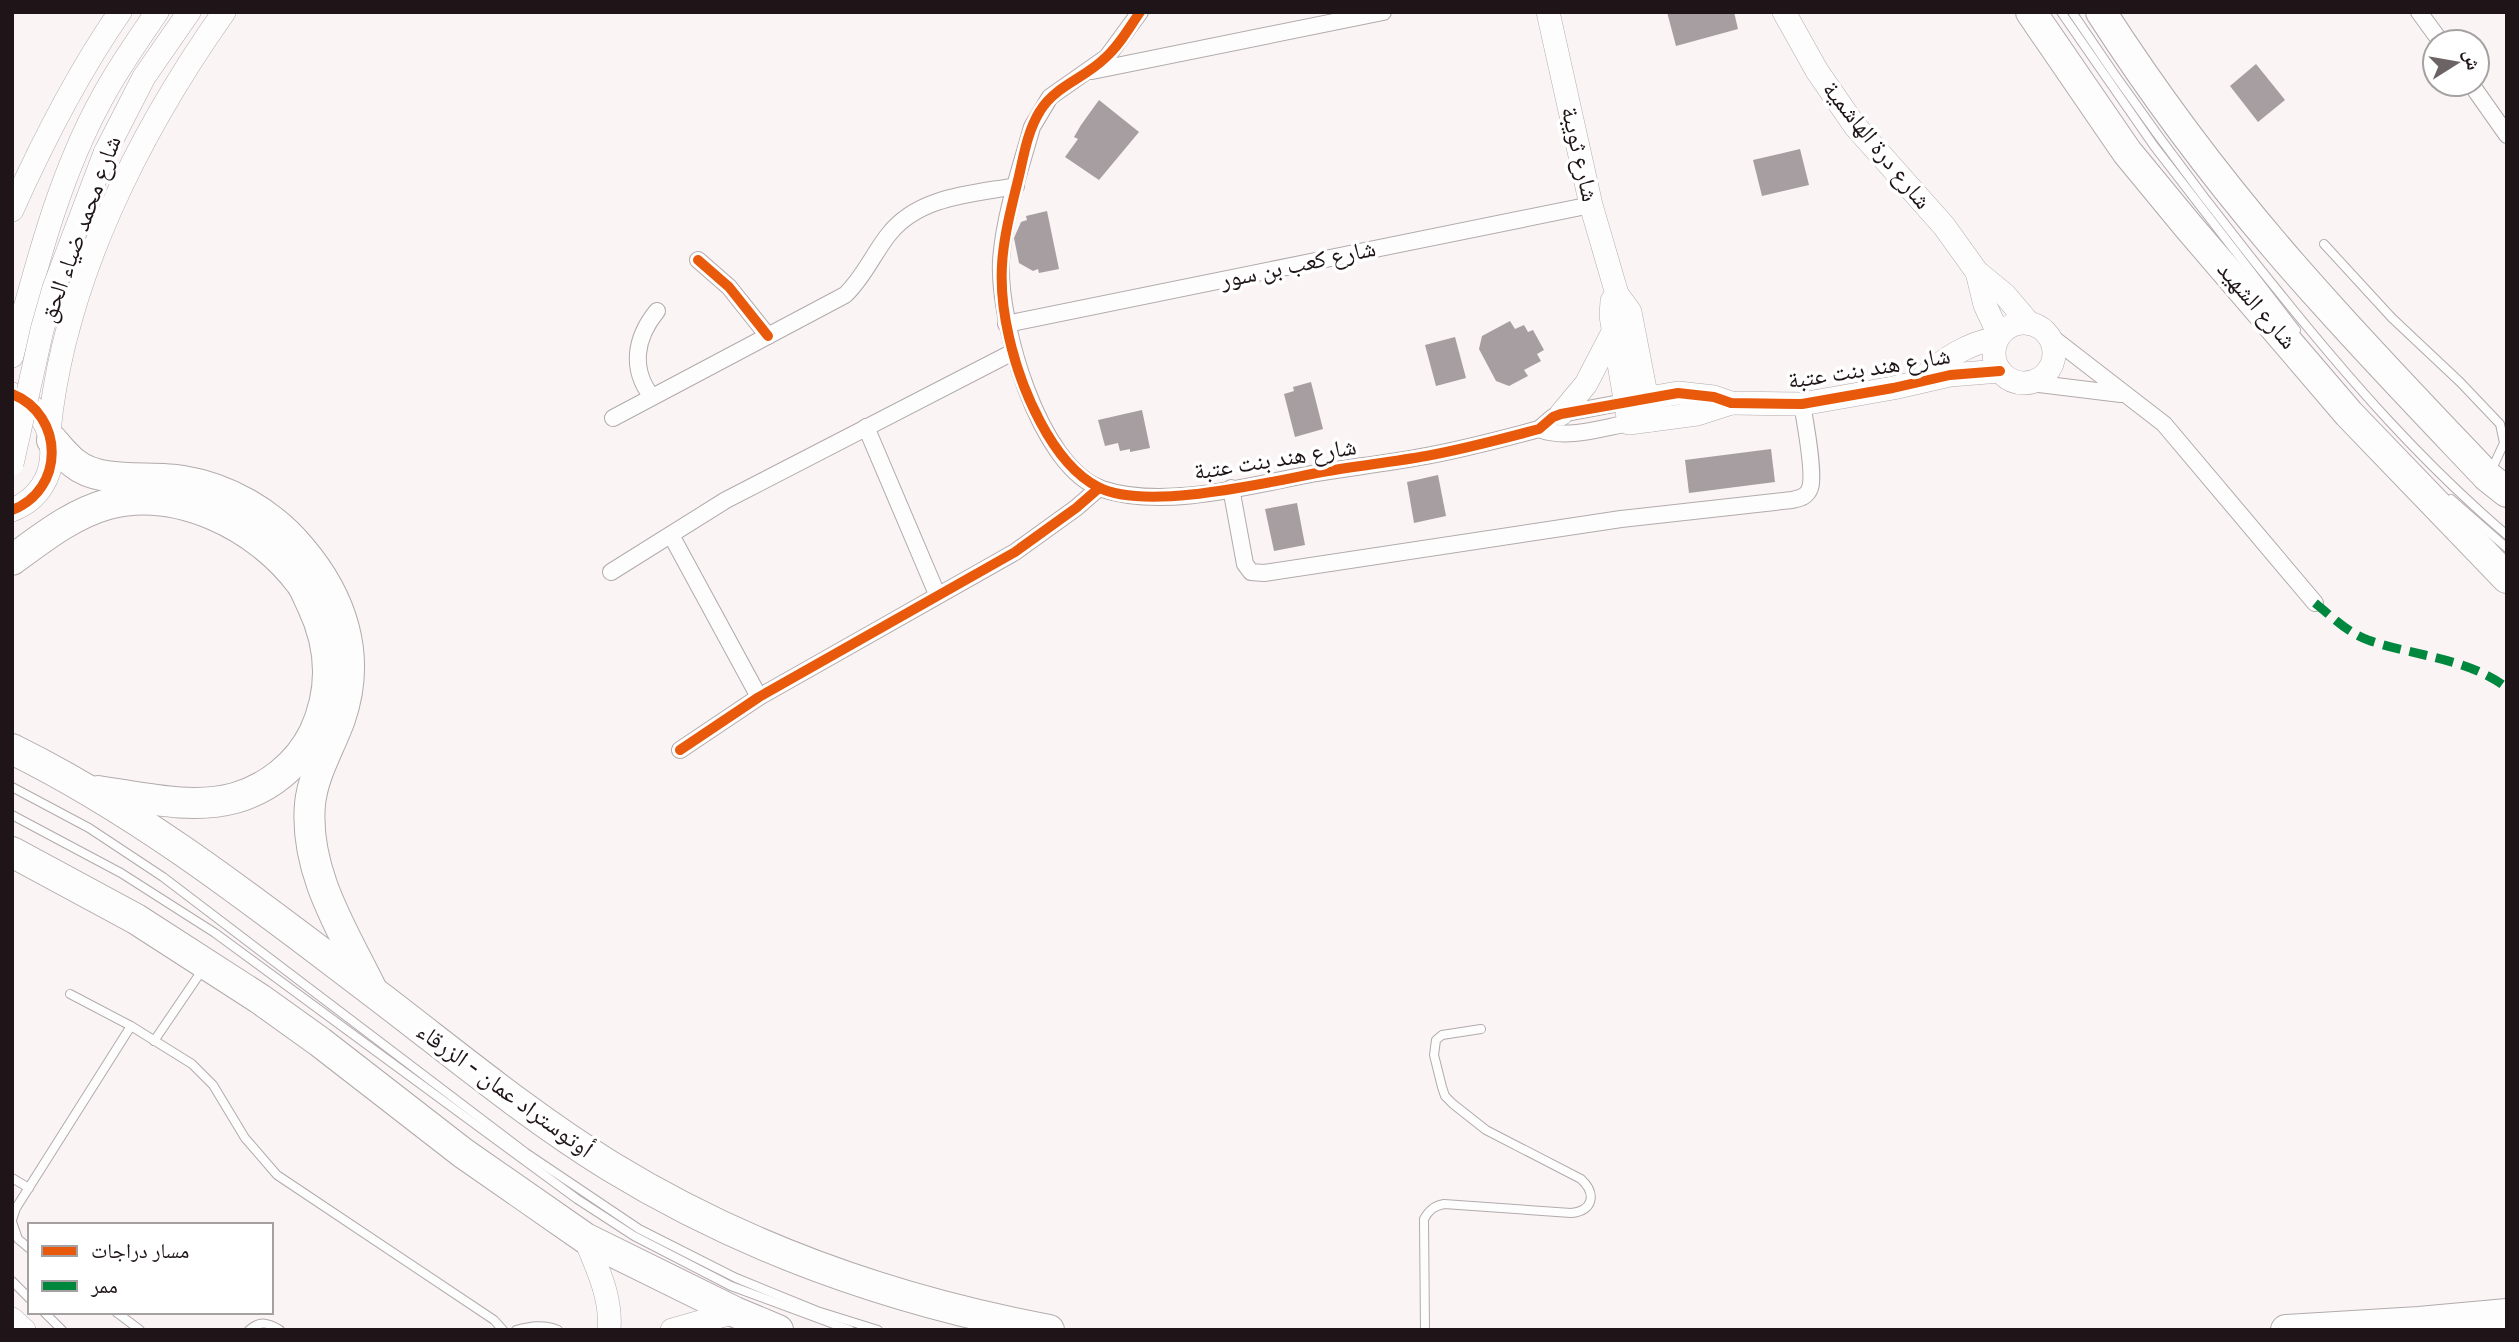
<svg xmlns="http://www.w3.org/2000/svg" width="2519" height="1342" viewBox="0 0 2519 1342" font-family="Cabin,'Noto Naskh Arabic',sans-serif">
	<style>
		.building { fill: #a69ea0 }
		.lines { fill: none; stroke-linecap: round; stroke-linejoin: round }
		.lane-casing { stroke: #b2aaac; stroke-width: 10 }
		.street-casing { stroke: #b2aaac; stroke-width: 18 }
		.secondary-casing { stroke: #b2aaac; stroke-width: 24 }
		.highway-casing { stroke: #b2aaac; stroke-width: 32 }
		.lane { stroke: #fefdfe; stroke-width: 8 }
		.street { stroke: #fefdfe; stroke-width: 16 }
		.secondary { stroke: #fefdfe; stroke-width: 23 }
		.highway { stroke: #fefdfe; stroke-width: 30 }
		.secondary-bridge-casing { stroke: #b2aaac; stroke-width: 24; stroke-linecap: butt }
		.secondary-bridge { stroke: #fefdfe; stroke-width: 23 }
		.quiet { stroke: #00873e; stroke-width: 9; stroke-dasharray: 18 9; stroke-linecap: butt }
		.cycleway-casing { stroke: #fff; stroke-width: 15 }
		.cycleway { stroke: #e8590c; stroke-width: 10 }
		.labels { text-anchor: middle; stroke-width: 7; stroke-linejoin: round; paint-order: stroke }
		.street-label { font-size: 24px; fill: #1f1518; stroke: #fff }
	</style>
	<rect width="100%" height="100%" fill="#faf4f5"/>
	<g class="building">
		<path d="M1667,12H1734L1738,29L1676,46Z"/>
		<path d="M2256,64L2285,100L2258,122L2230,86Z"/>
		<path d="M1099,100L1139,132L1099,180L1065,157L1078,139L1074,137L1081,125Z"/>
		<path d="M1800,149L1809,185L1762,196L1753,160Z"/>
		<path d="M1047,211L1059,269L1039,273L1038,269L1033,271L1019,263L1014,238L1021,222L1027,220L1026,216Z"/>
		<path d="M1510,321L1515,329L1524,325L1528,332L1533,330L1544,350L1537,354L1541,361L1524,370L1528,376L1509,386L1496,381L1479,349L1482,336Z"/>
		<path d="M1455,337L1466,378L1436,386L1425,345Z"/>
		<path d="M1311,382L1323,429L1295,437L1284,394L1294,391L1293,387Z"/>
		<path d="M1142,410L1150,448L1130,452V449L1120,451L1118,443L1105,446L1098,420Z"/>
		<path d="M1771,449L1775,482L1689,493L1685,460Z"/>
		<path d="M1438,475L1446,516L1414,523L1407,482Z"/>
		<path d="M1297,503L1305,545L1274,551L1265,509Z"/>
	</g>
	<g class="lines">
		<defs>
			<g id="lane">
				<path d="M2061,12L2154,146L2296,330"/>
				<path d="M2072,12C2136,108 2205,201 2278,291C2348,378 2421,462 2507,535"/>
				<path d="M2324,244L2392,318L2460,382L2500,424L2504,443L2491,471"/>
				<path d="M2451,499L2507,548"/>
				<path d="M12,787L89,828L163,877L526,1153L639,1229L736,1278L817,1311L878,1330"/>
				<path d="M12,815L121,873L215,933L577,1199L634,1236L731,1286L850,1330"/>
				<path d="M70,994L131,1026L192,1064L213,1085L245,1138L277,1175L494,1320L503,1330"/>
				<path d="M154,1041L203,969"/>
				<path d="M12,1178L29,1188"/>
				<path d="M12,1220L16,1208L131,1026"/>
				<path d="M12,1222L18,1239L30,1249"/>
				<path d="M12,1281L30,1299"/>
				<path d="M44,1312L62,1330"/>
				<path d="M116,1312L140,1330"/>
				<path d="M249,1330C260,1320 269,1323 280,1330"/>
				<path d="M516,1330C531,1326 544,1324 558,1330"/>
				<path d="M1425,1330L1424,1219C1429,1210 1434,1206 1444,1204L1571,1213C1593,1211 1597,1194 1581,1179L1486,1130L1453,1104L1445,1096L1442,1087L1434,1055L1436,1040L1442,1035L1481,1029"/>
			</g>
			<g id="street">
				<path d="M1140,12L1107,57L1050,97L1032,127C1020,170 1004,216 1001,261C998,321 1038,467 1102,489C1165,510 1252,485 1316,473C1353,467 1389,463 1426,456C1464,449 1502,439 1539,429L1553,417L1561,414L1625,402"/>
				<path d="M2419,12L2441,42"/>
				<path d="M1092,71L1383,12"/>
				<path d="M2471,84L2507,135"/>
				<path d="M698,260L729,287L768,336"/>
				<path d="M1006,324L1591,205"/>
				<path d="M2049,335L2164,424L2315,603"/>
				<path d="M2031,383L2121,394"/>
				<path d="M652,397C630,369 635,338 657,311"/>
				<path d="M613,418L845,295C864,277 873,254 889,234C919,196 972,194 1016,186"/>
				<path d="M866,427L937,594"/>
				<path d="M1539,429C1566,440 1601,428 1629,423"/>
				<path d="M1231,488L1245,564L1251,572L1264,573L1621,519L1792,500C1800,498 1807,497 1810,488C1815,474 1805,421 1802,404"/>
				<path d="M671,535L759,697"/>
				<path d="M611,572L726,500L1013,352"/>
				<path d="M680,750L759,697L1015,552L1076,508L1099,488"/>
			</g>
			<g id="secondary">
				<path d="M1548,12L1591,205L1617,294L1630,312L1651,420"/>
				<path d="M1784,12L1817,71L1855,126L1944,226L1977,272L2005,295L2028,322"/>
				<path d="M105,153L144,77L189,12"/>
				<path d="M12,210C43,141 77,74 120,12"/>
				<path d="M1977,272L1985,305L1999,335"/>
				<path d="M1617,294L1612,301L1611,316L1629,423L1697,414L1731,403"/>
				<circle cx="2024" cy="353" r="30"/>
				<path d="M12,356C36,268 58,178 102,98C118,68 138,40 157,12"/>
				<path d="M1921,379C1945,359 1965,344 1997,338"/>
				<path d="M12,394C65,415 65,490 12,510"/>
				<path d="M1625,402L1678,393L1714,397L1731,403L1802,404L1893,388L1950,375L2000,371"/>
				<path d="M1561,414L1586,384L1613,332"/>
				<path d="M49,431C64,281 138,134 224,12"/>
				<path d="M585,1238C597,1268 612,1297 609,1330"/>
				<path d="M12,1319L24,1330"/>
				<path d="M672,1330L735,1312"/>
			</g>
			<g id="highway">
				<path d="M2031,12L2127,152L2188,226L2349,414L2507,578"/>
				<path d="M2101,12C2168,116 2245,215 2328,306C2380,364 2434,420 2488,477L2507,492"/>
				<path d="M52,440C59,448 66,457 74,463C100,485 150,475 183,481C227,488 271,513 300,548C342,597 362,656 340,719C330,747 313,774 310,804C304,871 343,931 371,988"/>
				<path d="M12,560C42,538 72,514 108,504C178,486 258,526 300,582C305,588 308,597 312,605C332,647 334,690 314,733C298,765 269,788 235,798C191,810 141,797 98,791"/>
				<path d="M12,749C142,813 257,904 372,991C451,1051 526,1114 610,1166C744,1248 895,1301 1049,1330"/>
				<path d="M12,852L136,919L260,999L320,1042L463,1153L585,1238L735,1312L778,1330"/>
				<path d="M2286,1330L2419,1322L2507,1314"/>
			</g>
		</defs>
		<use href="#lane" class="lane-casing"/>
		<use href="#street" class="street-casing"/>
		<use href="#secondary" class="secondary-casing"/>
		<use href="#highway" class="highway-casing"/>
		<use href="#lane" class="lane"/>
		<use href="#street" class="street"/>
		<use href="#secondary" class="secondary"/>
		<use href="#highway" class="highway"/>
		<defs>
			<path id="secondary-bridge" d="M12,464L42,330L54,288L105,153"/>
		</defs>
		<use href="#secondary-bridge" class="secondary-bridge-casing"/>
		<use href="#secondary-bridge" class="secondary-bridge"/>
		<path class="quiet" d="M2315,603C2331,616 2348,633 2368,640C2413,656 2469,658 2507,688"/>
		<defs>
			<g id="cycleway">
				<path d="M1140,12C1129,28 1119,46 1105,58C1085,78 1055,86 1040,111C1028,130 1024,154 1019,176C1004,237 994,273 1009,337C1020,386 1051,463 1098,487C1145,512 1269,482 1322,472C1357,466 1392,462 1426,456C1464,449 1502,439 1539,429L1553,417L1561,414L1678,393L1714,397L1731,403L1802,404L1893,388L1950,375L2000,371"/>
				<path d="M698,260L729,287L768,336"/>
				<path d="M12,394C65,415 65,490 12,510"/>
				<path d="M680,750L759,697L1015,552L1076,508L1099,488"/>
			</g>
		</defs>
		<use href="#cycleway" class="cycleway-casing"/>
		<use href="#cycleway" class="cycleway"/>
	</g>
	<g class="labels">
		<g class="street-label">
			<text transform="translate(1877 145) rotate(51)" y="8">شارع درة الهاشمية</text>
			<text transform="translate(1580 154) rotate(77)" y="8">شارع ثويبة</text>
			<text transform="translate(80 229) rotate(-70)" y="8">شارع محمد ضياء الحق</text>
			<text transform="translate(1298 264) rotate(-12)" y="8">شارع كعب بن سور</text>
			<text transform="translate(2257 305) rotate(49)" y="8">شارع الشهيد</text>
			<text transform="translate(1869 368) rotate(-9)" y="8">شارع هند بنت عتبة</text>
			<text transform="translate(1275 459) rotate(-9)" y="8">شارع هند بنت عتبة</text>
			<text transform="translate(505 1090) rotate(36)" y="8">أوتوستراد عمان - الزرقاء</text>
		</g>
	</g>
	<rect width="2519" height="1342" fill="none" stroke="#1f1518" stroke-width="28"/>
	<rect x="28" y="1223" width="245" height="91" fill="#ffffff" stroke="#a5a1a3" stroke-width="2"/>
	<rect x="42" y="1246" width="35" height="10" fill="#e8590c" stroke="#a5a1a3" stroke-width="2"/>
	<text x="91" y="1258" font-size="21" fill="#1f1518">مسار دراجات</text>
	<rect x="42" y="1281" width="35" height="10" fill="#00873e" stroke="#a5a1a3" stroke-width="2"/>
	<text x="91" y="1293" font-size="21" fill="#1f1518">ممر</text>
	<g transform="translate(2456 63) rotate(79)"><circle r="33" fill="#ffffff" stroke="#a5a1a3" stroke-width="2"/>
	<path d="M0-5L12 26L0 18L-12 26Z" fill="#6c6365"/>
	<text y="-10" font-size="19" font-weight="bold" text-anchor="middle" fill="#1f1518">ش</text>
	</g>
</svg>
